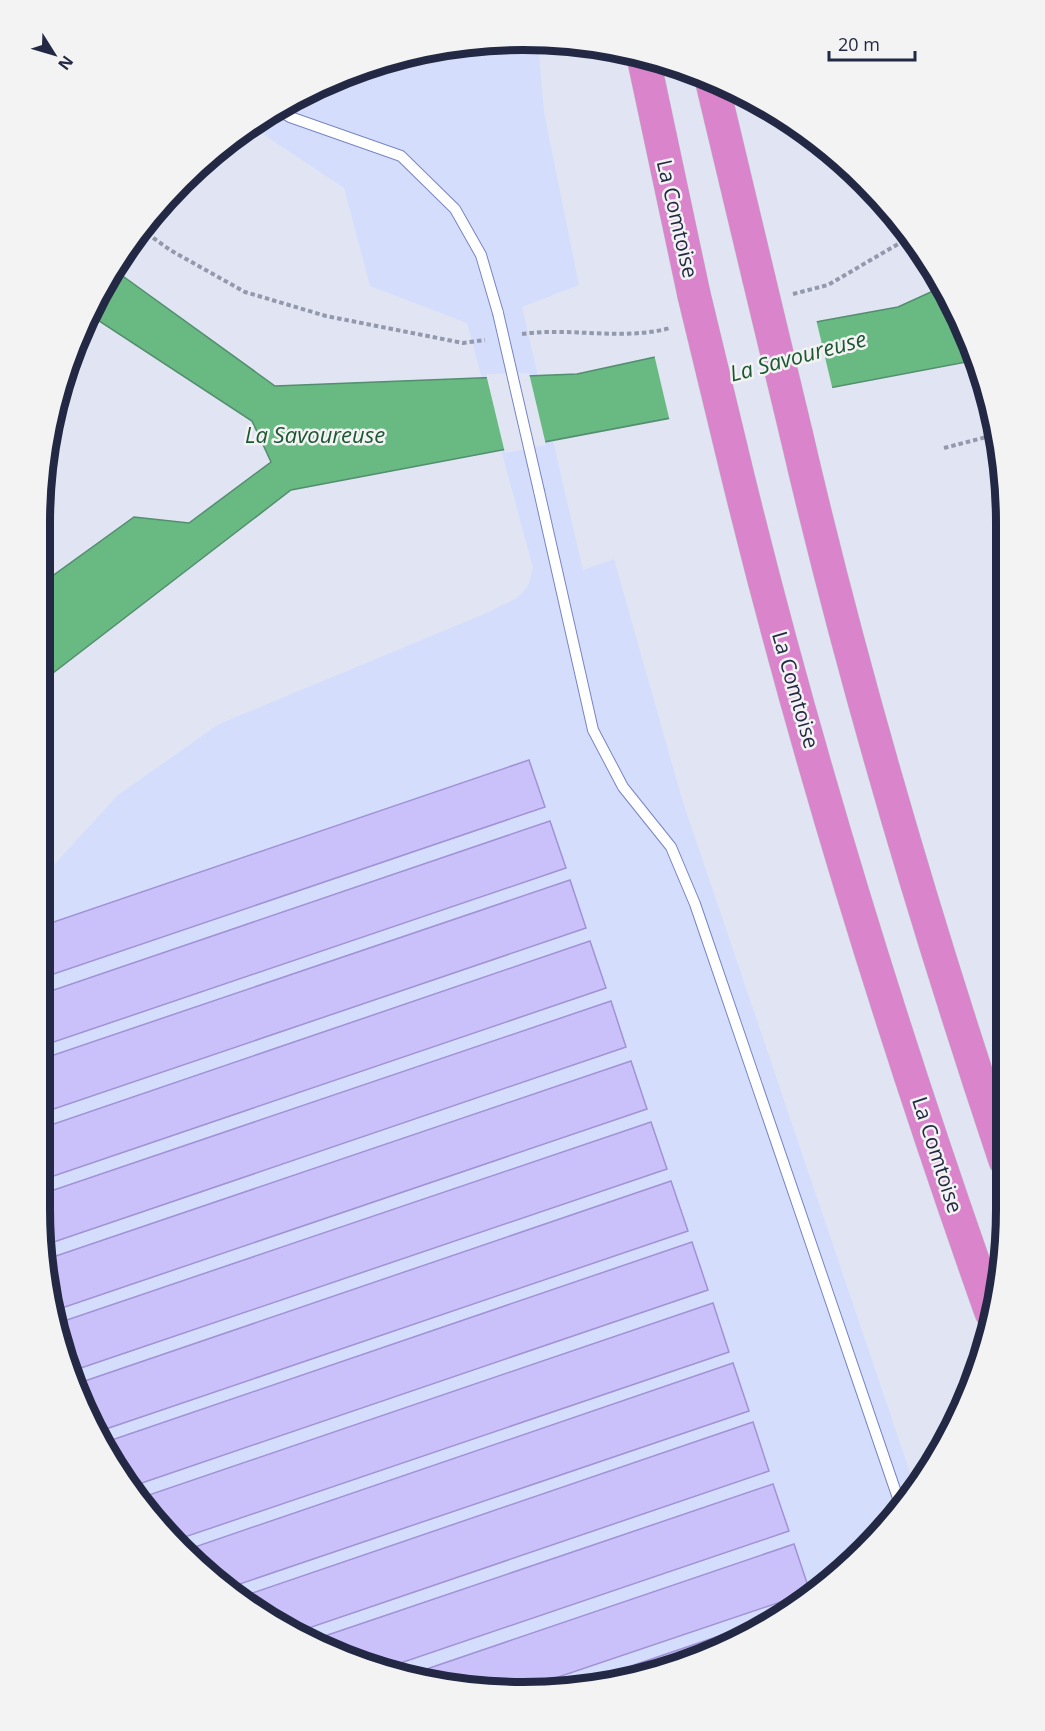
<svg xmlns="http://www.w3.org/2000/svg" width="1045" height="1731" viewBox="0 0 1045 1731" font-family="'Open Sans',sans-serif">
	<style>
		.built { fill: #d5ddfc }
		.water { fill: #68b982; stroke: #538e6f; stroke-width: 1.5 }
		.pier { fill: #e1e5f3 }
		.building { fill: #cbc1fa; stroke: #a092d5; stroke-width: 1.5 }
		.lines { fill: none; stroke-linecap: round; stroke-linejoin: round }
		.service-casing { stroke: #7685c6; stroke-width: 12 }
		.motorway-casing { stroke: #c1c3cb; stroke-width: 34 }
		.path { stroke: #9398ab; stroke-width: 4; stroke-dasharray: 4.5 3; stroke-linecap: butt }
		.service { stroke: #fff; stroke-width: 10 }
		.motorway { stroke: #d984cb; stroke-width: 33 }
		.service-bridge-casing { stroke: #7685c6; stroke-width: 12; stroke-linecap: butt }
		.motorway-bridge-casing { stroke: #c1c3cb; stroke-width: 34; stroke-linecap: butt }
		.service-bridge { stroke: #fff; stroke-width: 10 }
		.motorway-bridge { stroke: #d984cb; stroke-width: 33 }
		.labels { text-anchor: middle; stroke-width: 5; stroke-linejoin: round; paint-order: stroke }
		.street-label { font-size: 21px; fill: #232944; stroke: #f3f3f3 }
		.water-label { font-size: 22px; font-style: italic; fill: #1c5733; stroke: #f3f3f3 }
		.rim { fill: none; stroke: #232944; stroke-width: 8 }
	</style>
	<rect width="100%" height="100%" fill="#e1e5f3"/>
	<path class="built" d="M523,39L538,40L544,112L579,285L522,307L583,570L614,559L682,799L915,1487L817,1592L678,1666L522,1692L367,1666L228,1592L139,1503L65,1364L39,1208V881L118,795L219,724L482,615L517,598L528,586L533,568L467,323L370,286L344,188L249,125L338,76L429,48Z"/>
	<path class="water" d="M113,269L275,386L577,374L821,321L898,307L944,286L977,360L291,490L40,683V585L134,517L189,523L271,462L252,421L90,315Z"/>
	<g class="pier">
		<path d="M816,319L833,391L670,422L654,354Z"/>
		<path d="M529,373L546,445L505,453L486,374Z"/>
	</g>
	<g class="building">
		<path d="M529,760L545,807L39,979V927Z"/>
		<path d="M550,821L566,868L39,1047V995Z"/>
		<path d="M570,880L586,928L39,1114V1060Z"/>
		<path d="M590,941L606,988L39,1181V1129Z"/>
		<path d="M611,1001L626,1047L45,1245L39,1195Z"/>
		<path d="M631,1061L647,1109L56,1310L47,1259Z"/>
		<path d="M651,1122L667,1169L69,1372L65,1364L58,1323Z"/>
		<path d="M671,1181L688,1231L100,1431L76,1384Z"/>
		<path d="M692,1242L708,1290L130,1487L106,1442Z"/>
		<path d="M713,1303L729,1352L176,1540L137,1499Z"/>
		<path d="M733,1363L749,1411L225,1589L186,1550Z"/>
		<path d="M753,1422L769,1471L300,1631L238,1598Z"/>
		<path d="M773,1484L789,1531L383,1669L367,1666L316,1639Z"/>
		<path d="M794,1544L810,1592L517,1691L412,1674Z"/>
		<path d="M760,1622L678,1666L587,1681Z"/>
	</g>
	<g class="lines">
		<defs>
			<g id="service">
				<path d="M276,109L290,117L401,156L455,209L481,255L498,313"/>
				<path d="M539,491L593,730L623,787L671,847L695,904L900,1504"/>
			</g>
			<g id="motorway">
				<path d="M643,56L694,295"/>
				<path d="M711,78L759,279"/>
				<path d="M796,433C853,679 925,921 1005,1160"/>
				<path d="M731,448C801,739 891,1030 991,1312"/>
			</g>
		</defs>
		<use href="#service" class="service-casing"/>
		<use href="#motorway" class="motorway-casing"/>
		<g class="path">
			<path d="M141,229L170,250L245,292L326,316L463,343L485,340"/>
			<path d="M793,294L828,285L910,237"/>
			<path d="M522,334C571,327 622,341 670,328"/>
			<path d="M944,448L994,435"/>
		</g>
		<use href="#service" class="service"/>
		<use href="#motorway" class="motorway"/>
		<defs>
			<path id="service-bridge" d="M498,313L539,491"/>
			<g id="motorway-bridge">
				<path d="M759,279L796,433"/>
				<path d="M694,295L731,448"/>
			</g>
		</defs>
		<use href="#service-bridge" class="service-bridge-casing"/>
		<use href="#motorway-bridge" class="motorway-bridge-casing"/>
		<use href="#service-bridge" class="service-bridge"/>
		<use href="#motorway-bridge" class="motorway-bridge"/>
	</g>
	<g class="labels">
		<g class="street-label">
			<text transform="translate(677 219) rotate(77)" y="7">La Comtoise</text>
			<text transform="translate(795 690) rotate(74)" y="7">La Comtoise</text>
			<text transform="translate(937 1155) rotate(72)" y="7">La Comtoise</text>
		</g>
		<g class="water-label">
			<text transform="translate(798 356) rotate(-15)" y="8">La Savoureuse</text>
			<text x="315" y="443">La Savoureuse</text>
		</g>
	</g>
	<path d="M0 0H1045V1731H0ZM523 50H523A473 473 0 0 1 996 523V1209A473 473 0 0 1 523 1682H523A473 473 0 0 1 50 1209V523A473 473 0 0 1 523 50Z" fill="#f3f3f3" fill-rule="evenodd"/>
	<path class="rim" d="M523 50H523A473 473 0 0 1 996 523V1209A473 473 0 0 1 523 1682H523A473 473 0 0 1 50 1209V523A473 473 0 0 1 523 50Z"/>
	<g transform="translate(54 54) rotate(127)" stroke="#f3f3f3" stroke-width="4.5" paint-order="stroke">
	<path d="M0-4.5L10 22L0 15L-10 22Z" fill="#232944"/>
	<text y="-9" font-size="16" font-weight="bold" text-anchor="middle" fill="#232944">N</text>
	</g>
	<path d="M829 51v9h86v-9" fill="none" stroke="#232944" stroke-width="3"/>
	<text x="838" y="51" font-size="18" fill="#232944" stroke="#f3f3f3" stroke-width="4.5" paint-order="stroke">20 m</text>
</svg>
